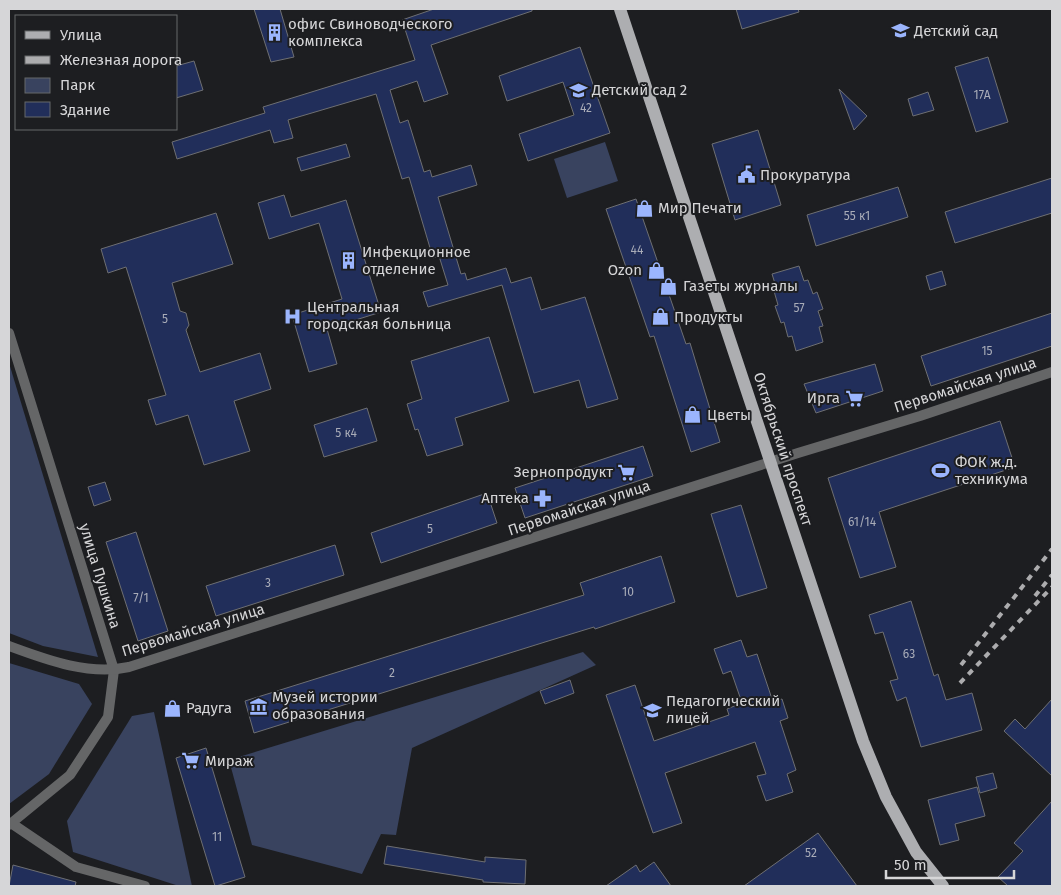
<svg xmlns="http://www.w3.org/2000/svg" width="1061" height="895" viewBox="0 0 1061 895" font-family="'Fira Sans',sans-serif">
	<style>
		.green { fill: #39435f }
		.building { fill: #212e5a; stroke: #6e6f72 }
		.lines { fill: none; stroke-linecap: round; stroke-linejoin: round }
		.street { stroke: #656667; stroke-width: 10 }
		.primary { stroke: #adaeb1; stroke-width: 12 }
		.rail { stroke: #acacae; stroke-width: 4; stroke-dasharray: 6 6; stroke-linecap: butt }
		.labels { text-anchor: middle; stroke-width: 4; stroke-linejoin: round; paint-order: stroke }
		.number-label { font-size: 12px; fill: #a9acb8 }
		.poi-label { font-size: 15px; fill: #d6d6d8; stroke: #1d1e21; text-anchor: start }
		.street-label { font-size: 15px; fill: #d6d6d8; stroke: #1d1e21 }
	</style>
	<rect width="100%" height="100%" fill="#1d1e21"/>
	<g class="green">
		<path d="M605,142L618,181L567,198L554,159Z"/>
		<path d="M9,363L98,657L43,646L9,633Z"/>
		<path d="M583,652L596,665L412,748L396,835L381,834L362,874L252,845L229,760Z"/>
		<path d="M9,663L79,684L92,704L49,774L9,804Z"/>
		<path d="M154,712L192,886H179L73,852L67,821L132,716Z"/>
	</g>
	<g class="building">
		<path d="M254,9H280L294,57L271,62Z"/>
		<path d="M434,9H532V11L431,45L448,94L424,102L417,81L390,90L400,123L408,120L424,172L430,170L432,177L471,165L477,185L438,197L461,274L465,273L467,280L506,268L511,283L531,277L541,310L585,297L618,399L587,408L579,380L534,393L502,285L428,307L423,292L448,285L439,256L433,258L409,177L402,179L376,94L288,120L293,138L274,143L270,130L177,159L172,142L265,113L263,107L415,60L402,20Z"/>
		<path d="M736,9H798L799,12L742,29Z"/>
		<path d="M580,47L610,133L528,161L519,134L574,115L563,82L507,101L499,76Z"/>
		<path d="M988,57L1008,122L976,132L955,67Z"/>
		<path d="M194,61L203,90L176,98V66Z"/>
		<path d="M839,89L867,116L854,130Z"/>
		<path d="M928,92L934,110L913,116L908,99Z"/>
		<path d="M758,130L781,205L735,220L712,144Z"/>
		<path d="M346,144L350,157L301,171L297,158Z"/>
		<path d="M1052,178V213L955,243L945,212Z"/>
		<path d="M898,187L908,217L816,246L807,215Z"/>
		<path d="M284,195L291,217L346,200L381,312L327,329L337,364L309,372L292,315L342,299L319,223L269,239L258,203Z"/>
		<path d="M636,199L686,344L690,343L720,442L691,452L654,336L650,337L606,209Z"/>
		<path d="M216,213L233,264L172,283L180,311L186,313L189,325L186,330L200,372L260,353L271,389L234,401L250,451L204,465L188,415L156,425L148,400L166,395L126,267L108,273L101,249Z"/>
		<path d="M799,266L804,281L808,280L813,294L817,292L823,309L818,311L823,326L819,327L823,342L796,351L792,336L788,337L784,322L781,323L775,306L778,305L774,291L777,290L772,274Z"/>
		<path d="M942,271L946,285L930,290L926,276Z"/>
		<path d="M1052,313V346L931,386L921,356Z"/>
		<path d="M489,337L509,401L455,418L463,445L427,456L418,429L415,430L407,404L422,399L411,361Z"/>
		<path d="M875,364L883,391L816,413L804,384Z"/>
		<path d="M367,408L377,441L324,457L314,425Z"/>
		<path d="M1000,421L1015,467L879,512L896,567L860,578L828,478Z"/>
		<path d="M643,446L653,476L525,518L515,488Z"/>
		<path d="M105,482L111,500L94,506L88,487Z"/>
		<path d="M487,493L497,523L381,563L371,533Z"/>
		<path d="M741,505L767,588L737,597L711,514Z"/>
		<path d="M136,532L168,631L138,641L106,542Z"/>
		<path d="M335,545L344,575L216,616L206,586Z"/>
		<path d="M661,556L675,602L595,629L594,627L545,642L254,733L245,701L584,595L580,583Z"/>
		<path d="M911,601L934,676L938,674L946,700L972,693L982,730L921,747L906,697L897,701L890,681L898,679L883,632L875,634L869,615Z"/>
		<path d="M741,640L747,657L757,654L773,702L782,699L788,718L780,721L796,770L787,774L793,792L766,801L757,776L766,774L755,742L665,773L682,823L653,833L606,695L635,685L654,741L729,715L727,709L742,703L731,671L723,674L714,649Z"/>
		<path d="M570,680L574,693L545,704L540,691Z"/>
		<path d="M1052,699V776L1004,731L1015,719L1025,729Z"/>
		<path d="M206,748L245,877L216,886H215L176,758Z"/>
		<path d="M993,773L997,788L980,793L976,777Z"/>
		<path d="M977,787L985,816L955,824L959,840L940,845L928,800Z"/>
		<path d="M1052,801V886H1008L998,877L1023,851L1014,843Z"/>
		<path d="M818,833L857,886H744Z"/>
		<path d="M387,846L485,862V857L526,860L525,884L483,882V880L384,864Z"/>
		<path d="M654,862L671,886H606L636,865L640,872Z"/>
		<path d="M13,865L76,882L75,886H9Z"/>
	</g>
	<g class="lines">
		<g class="street">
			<path d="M9,333L114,670L108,717L70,775L9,825"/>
			<path d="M9,646C47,660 89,676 129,667L798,453L920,416L1052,372"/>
			<path d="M11,823L76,867L145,886"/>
		</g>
		<path class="primary" d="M620,9L863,741L886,797L916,852L943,886"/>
		<g class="rail">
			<path d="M1035,596L1052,575"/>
			<path d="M961,665L1052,549"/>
			<path d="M960,683L1052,587"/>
		</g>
	</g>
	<defs>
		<symbol id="school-bare" viewBox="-9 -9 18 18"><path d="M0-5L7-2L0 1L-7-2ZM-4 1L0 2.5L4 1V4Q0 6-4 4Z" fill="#9bb5fd" stroke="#1d1e21" stroke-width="2.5" paint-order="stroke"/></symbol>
		<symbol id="building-bare" viewBox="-9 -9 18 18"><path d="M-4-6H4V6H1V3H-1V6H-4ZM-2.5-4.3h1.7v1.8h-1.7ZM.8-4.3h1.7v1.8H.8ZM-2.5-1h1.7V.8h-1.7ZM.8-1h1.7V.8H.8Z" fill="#9bb5fd" stroke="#1d1e21" stroke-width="2.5" paint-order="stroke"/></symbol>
		<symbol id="civic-bare" viewBox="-9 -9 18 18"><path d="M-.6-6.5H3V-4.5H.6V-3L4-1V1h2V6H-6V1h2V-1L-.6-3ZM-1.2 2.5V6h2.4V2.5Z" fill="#9bb5fd" stroke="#1d1e21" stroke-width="2.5" paint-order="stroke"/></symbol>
		<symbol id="shop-bare" viewBox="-9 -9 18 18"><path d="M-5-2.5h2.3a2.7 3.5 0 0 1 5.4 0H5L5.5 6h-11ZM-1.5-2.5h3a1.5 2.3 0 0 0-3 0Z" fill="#9bb5fd" stroke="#1d1e21" stroke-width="2.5" paint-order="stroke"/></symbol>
		<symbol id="hospital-bare" viewBox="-9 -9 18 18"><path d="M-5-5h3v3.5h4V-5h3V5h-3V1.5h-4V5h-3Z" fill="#9bb5fd" stroke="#1d1e21" stroke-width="2.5" paint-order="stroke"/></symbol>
		<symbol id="supermarket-bare" viewBox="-9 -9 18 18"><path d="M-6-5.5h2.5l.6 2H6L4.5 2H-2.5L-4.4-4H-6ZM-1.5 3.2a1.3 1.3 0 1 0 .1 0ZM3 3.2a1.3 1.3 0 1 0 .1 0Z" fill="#9bb5fd" stroke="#1d1e21" stroke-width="2.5" paint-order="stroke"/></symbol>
		<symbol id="stadium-bare" viewBox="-9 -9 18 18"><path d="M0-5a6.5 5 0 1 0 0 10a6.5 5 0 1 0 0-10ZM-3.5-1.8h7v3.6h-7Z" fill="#9bb5fd" stroke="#1d1e21" stroke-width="2.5" paint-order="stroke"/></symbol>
		<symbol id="pharmacy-bare" viewBox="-9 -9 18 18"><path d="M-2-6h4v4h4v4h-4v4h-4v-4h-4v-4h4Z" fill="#9bb5fd" stroke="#1d1e21" stroke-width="2.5" paint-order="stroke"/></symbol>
		<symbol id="museum-bare" viewBox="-9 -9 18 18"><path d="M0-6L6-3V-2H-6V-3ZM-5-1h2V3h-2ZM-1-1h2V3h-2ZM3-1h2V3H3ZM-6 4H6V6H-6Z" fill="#9bb5fd" stroke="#1d1e21" stroke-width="2.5" paint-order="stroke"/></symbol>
	</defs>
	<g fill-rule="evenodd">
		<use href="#school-bare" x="888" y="18" width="25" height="25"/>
		<use href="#building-bare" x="262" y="20" width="25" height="25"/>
		<use href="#school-bare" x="566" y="78" width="25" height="25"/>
		<use href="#civic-bare" x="734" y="162" width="25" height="25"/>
		<use href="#shop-bare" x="632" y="196" width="25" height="25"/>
		<use href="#building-bare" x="336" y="248" width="25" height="25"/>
		<use href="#shop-bare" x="644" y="258" width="25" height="25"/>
		<use href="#shop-bare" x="656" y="274" width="25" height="25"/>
		<use href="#hospital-bare" x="280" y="304" width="25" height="25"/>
		<use href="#shop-bare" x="648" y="304" width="25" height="25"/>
		<use href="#supermarket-bare" x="842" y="386" width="25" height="25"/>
		<use href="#shop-bare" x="680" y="402" width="25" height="25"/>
		<use href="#stadium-bare" x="928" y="458" width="25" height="25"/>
		<use href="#supermarket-bare" x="614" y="460" width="25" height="25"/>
		<use href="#pharmacy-bare" x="530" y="486" width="25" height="25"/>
		<use href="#museum-bare" x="246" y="694" width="25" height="25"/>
		<use href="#shop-bare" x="160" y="696" width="25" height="25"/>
		<use href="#school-bare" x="640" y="698" width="25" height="25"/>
		<use href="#supermarket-bare" x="178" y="748" width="25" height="25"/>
	</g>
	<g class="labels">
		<g class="number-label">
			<text x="982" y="99">17А</text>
			<text x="586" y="112">42</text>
			<text x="857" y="220">55 к1</text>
			<text x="637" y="254">44</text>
			<text x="799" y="312">57</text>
			<text x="165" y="323">5</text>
			<text x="987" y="355">15</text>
			<text x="346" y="437">5 к4</text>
			<text x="862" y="526">61/14</text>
			<text x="430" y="533">5</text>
			<text x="268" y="587">3</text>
			<text x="628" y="596">10</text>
			<text x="141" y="602">7/1</text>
			<text x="909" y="658">63</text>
			<text x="392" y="677">2</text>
			<text x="217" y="841">11</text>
			<text x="811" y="857">52</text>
		</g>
		<g class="poi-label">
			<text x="288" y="29">офис Свиноводческого<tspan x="288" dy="17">комплекса</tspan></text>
			<text x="914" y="36">Детский сад</text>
			<text x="592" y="95">Детский сад 2</text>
			<text x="760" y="180">Прокуратура</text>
			<text x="658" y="213">Мир Печати</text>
			<text x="362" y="257">Инфекционное<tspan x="362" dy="17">отделение</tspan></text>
			<text x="642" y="275" text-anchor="end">Ozon</text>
			<text x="683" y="291">Газеты журналы</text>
			<text x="307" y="312">Центральная<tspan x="307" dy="17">городская больница</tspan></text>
			<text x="674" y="322">Продукты</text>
			<text x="840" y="403" text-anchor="end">Ирга</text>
			<text x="707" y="420">Цветы</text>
			<text x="955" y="467">ФОК ж.д.<tspan x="955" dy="17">техникума</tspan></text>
			<text x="613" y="477" text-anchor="end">Зернопродукт</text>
			<text x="529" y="503" text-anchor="end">Аптека</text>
			<text x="272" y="702">Музей истории<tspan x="272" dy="17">образования</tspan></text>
			<text x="666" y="706">Педагогический<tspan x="666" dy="17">лицей</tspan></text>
			<text x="186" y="713">Радуга</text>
			<text x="205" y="766">Мираж</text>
		</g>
		<g class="street-label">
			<text transform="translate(965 385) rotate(-18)" y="5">Первомайская улица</text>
			<text transform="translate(783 449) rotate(72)" y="5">Октябрьский проспект</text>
			<text transform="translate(579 508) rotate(-18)" y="5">Первомайская улица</text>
			<text transform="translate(100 576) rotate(73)" y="5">улица Пушкина</text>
			<text transform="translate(193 630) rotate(-17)" y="5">Первомайская улица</text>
		</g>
	</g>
	<rect width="1061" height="895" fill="none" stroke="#d6d6d8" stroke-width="20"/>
	<rect x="15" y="15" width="162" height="115" fill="#1d1e21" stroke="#67686a"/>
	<rect x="25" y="31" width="25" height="8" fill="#adaeb1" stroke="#67686a"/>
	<text x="60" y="40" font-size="15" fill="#d6d6d8">Улица</text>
	<rect x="25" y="56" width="25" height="8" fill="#acacae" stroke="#67686a"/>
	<text x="60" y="65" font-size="15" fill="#d6d6d8">Железная дорога</text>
	<rect x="25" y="78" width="25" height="15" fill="#39435f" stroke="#67686a"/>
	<text x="60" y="90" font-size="15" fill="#d6d6d8">Парк</text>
	<rect x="25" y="102" width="25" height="15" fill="#212e5a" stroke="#67686a"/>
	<text x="60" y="115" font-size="15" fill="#d6d6d8">Здание</text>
	<path d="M886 870v8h128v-8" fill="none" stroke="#d6d6d8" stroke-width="2.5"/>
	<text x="894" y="870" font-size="15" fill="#d6d6d8" stroke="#1d1e21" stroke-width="4" paint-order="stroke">50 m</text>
</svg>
